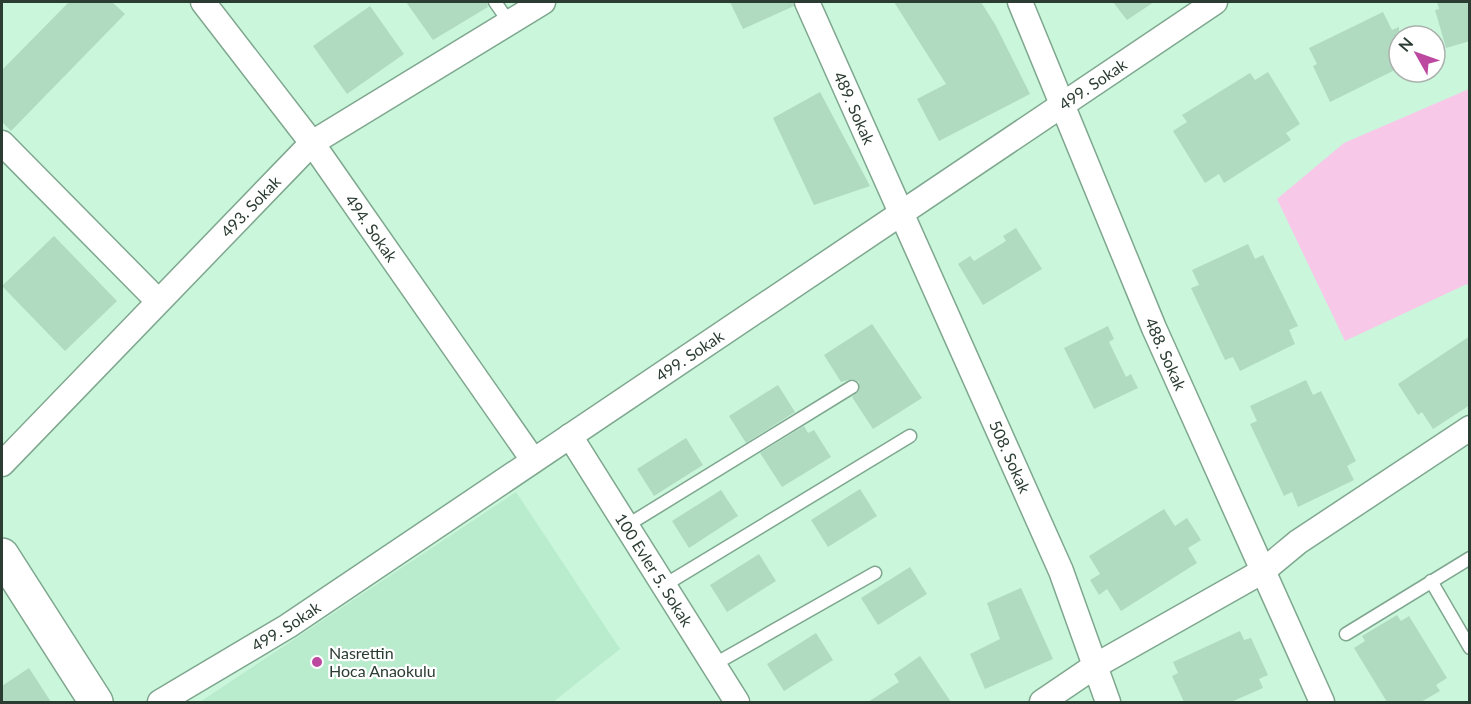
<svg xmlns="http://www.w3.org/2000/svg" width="1471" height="704" viewBox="0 0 1471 704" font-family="Lato,sans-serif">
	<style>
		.built { fill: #b9ebcd }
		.green { fill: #f8c8e9 }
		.building { fill: #b0dbc1 }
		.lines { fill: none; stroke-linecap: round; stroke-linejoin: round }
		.lane-casing { stroke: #7fa78f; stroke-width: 15 }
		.street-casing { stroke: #7fa78f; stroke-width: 27 }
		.secondary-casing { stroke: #7fa78f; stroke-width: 36 }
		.lane { stroke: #fff; stroke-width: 12 }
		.street { stroke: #fff; stroke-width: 24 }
		.secondary { stroke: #fff; stroke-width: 33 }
		.poi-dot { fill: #bc48a0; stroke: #fff; stroke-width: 2 }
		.labels { text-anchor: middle; stroke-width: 4.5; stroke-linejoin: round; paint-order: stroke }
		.street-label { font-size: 16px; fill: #2b3c32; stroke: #fff }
		.poi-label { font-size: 16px; fill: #2b3c32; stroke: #fff; text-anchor: start }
	</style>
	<rect width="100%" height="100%" fill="#caf6db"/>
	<path class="built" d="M516,492L620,649L553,702H200Z"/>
	<path class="green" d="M1469,89V288L1467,284L1345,341L1277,199L1344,143Z"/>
	<g class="building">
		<path d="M69,2H112L125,14L11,131L2,122V70Z"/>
		<path d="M406,2H487L488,7L433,40Z"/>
		<path d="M730,2H793L794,6L743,29Z"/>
		<path d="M894,2H981L996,26L1030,94L939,141L917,99L946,84Z"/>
		<path d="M1113,2H1154L1127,20Z"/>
		<path d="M1437,2H1470V41L1446,48L1435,10L1439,9Z"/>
		<path d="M370,6L404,54L347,94L313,46Z"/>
		<path d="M1383,12L1392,30L1399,27V68L1330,102L1313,66L1317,64L1309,48Z"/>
		<path d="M1268,72L1300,124L1286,133L1291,140L1224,183L1219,174L1205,183L1173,131L1187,122L1182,115L1250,73L1255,80Z"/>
		<path d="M820,92L870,186L814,205L773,118Z"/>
		<path d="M1016,228L1042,269L983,305L958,264L970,256L974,261L1006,241L1003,236Z"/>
		<path d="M54,236L117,301L65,351L2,286Z"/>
		<path d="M1248,244L1255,259L1263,255L1298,326L1289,330L1295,344L1240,371L1233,357L1225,360L1191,288L1199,285L1192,270Z"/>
		<path d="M872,324L922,398L873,429L852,397L859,390V382L852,379L841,382L824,355Z"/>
		<path d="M1108,326L1114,339L1109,342L1126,377L1131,374L1138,388L1094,409L1064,348Z"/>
		<path d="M1470,336V405L1433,429L1422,412L1418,415L1398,384Z"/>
		<path d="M1306,380L1313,395L1321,391L1356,461L1347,466L1354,480L1298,507L1292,492L1284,496L1250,424L1257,421L1250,406Z"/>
		<path d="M778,385L795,412L746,443L729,416Z"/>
		<path d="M804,426L808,433L814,430L831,457L782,487L760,453Z"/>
		<path d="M686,438L703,465L654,496L637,469Z"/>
		<path d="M860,489L877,516L828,547L811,520Z"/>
		<path d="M721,490L738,516L689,548L672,521Z"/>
		<path d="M1164,509L1175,526L1187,518L1201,540L1188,548L1197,563L1121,611L1107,589L1099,595L1090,580L1100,574L1089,556Z"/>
		<path d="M759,554L776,581L727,612L710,585Z"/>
		<path d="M910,567L927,594L878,625L861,598Z"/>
		<path d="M1021,588L1053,659L985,689L970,654L1000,639L987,603Z"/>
		<path d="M1397,615L1401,621L1409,616L1447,678L1436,685L1440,691L1421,702H1387L1354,648L1365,641L1362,636Z"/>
		<path d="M1240,631L1244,640L1251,638L1268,675L1259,679L1263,688L1231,702H1184L1172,676L1178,673L1173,662Z"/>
		<path d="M816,633L833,660L784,691L767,664Z"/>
		<path d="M920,656L951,702H868L899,682L894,674Z"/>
		<path d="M29,668L51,702H2V686Z"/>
	</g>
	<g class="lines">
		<defs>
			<g id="lane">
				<path d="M495,2L509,22"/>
				<path d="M626,526L852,387"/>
				<path d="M1431,581L1470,648"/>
				<path d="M663,586L910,436"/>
				<path d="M1346,634L1470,558"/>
				<path d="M713,665L875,573"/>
			</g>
			<g id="street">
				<path id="s1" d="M203,2L312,143L533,460"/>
				<path id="s2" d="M807,2L1061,571L1108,702"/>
				<path id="s3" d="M1020,2L1154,328L1322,702"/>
				<path d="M2,143L158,301"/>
				<path id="s4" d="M570,436L737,702"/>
				<path id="s5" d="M2,464L312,143L543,2"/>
				<path id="s6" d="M160,702L288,626L1215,2"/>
				<path d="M1042,702L1095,666L1263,571L1298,542L1470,428"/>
			</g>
			<path id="secondary" d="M2,555L96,702"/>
		</defs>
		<use href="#lane" class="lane-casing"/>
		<use href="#street" class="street-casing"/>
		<use href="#secondary" class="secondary-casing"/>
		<use href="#lane" class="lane"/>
		<use href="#street" class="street"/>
		<use href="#secondary" class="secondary"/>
	</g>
	<circle class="poi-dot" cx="317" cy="662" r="6"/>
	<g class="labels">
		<g class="street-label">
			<text dy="6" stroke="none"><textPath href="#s6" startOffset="1119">499. Sokak</textPath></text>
			<text dy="6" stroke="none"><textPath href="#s2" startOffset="116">489. Sokak</textPath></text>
			<text dy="6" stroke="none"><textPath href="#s5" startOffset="358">493. Sokak</textPath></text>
			<text dy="6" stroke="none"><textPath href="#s1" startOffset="282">494. Sokak</textPath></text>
			<text dy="6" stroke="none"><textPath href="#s3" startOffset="381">488. Sokak</textPath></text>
			<text dy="6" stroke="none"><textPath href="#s6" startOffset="633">499. Sokak</textPath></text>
			<text dy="6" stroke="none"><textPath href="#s2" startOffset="498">508. Sokak</textPath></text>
			<text dy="6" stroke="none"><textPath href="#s4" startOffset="158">100 Evler 5. Sokak</textPath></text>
			<text dy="6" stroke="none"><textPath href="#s6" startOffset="147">499. Sokak</textPath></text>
		</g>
		<g class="poi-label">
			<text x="329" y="659">Nasrettin<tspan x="329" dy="18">Hoca Anaokulu</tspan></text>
		</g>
	</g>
	<rect width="1471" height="704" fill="none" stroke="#2b3c32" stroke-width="6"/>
	<g transform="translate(1417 54) rotate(310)"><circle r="28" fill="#ffffff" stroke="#aab1ad" stroke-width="1.5"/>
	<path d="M0-4.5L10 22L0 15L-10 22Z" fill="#bc48a0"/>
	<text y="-9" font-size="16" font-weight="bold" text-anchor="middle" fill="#2b3c32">N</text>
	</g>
</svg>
